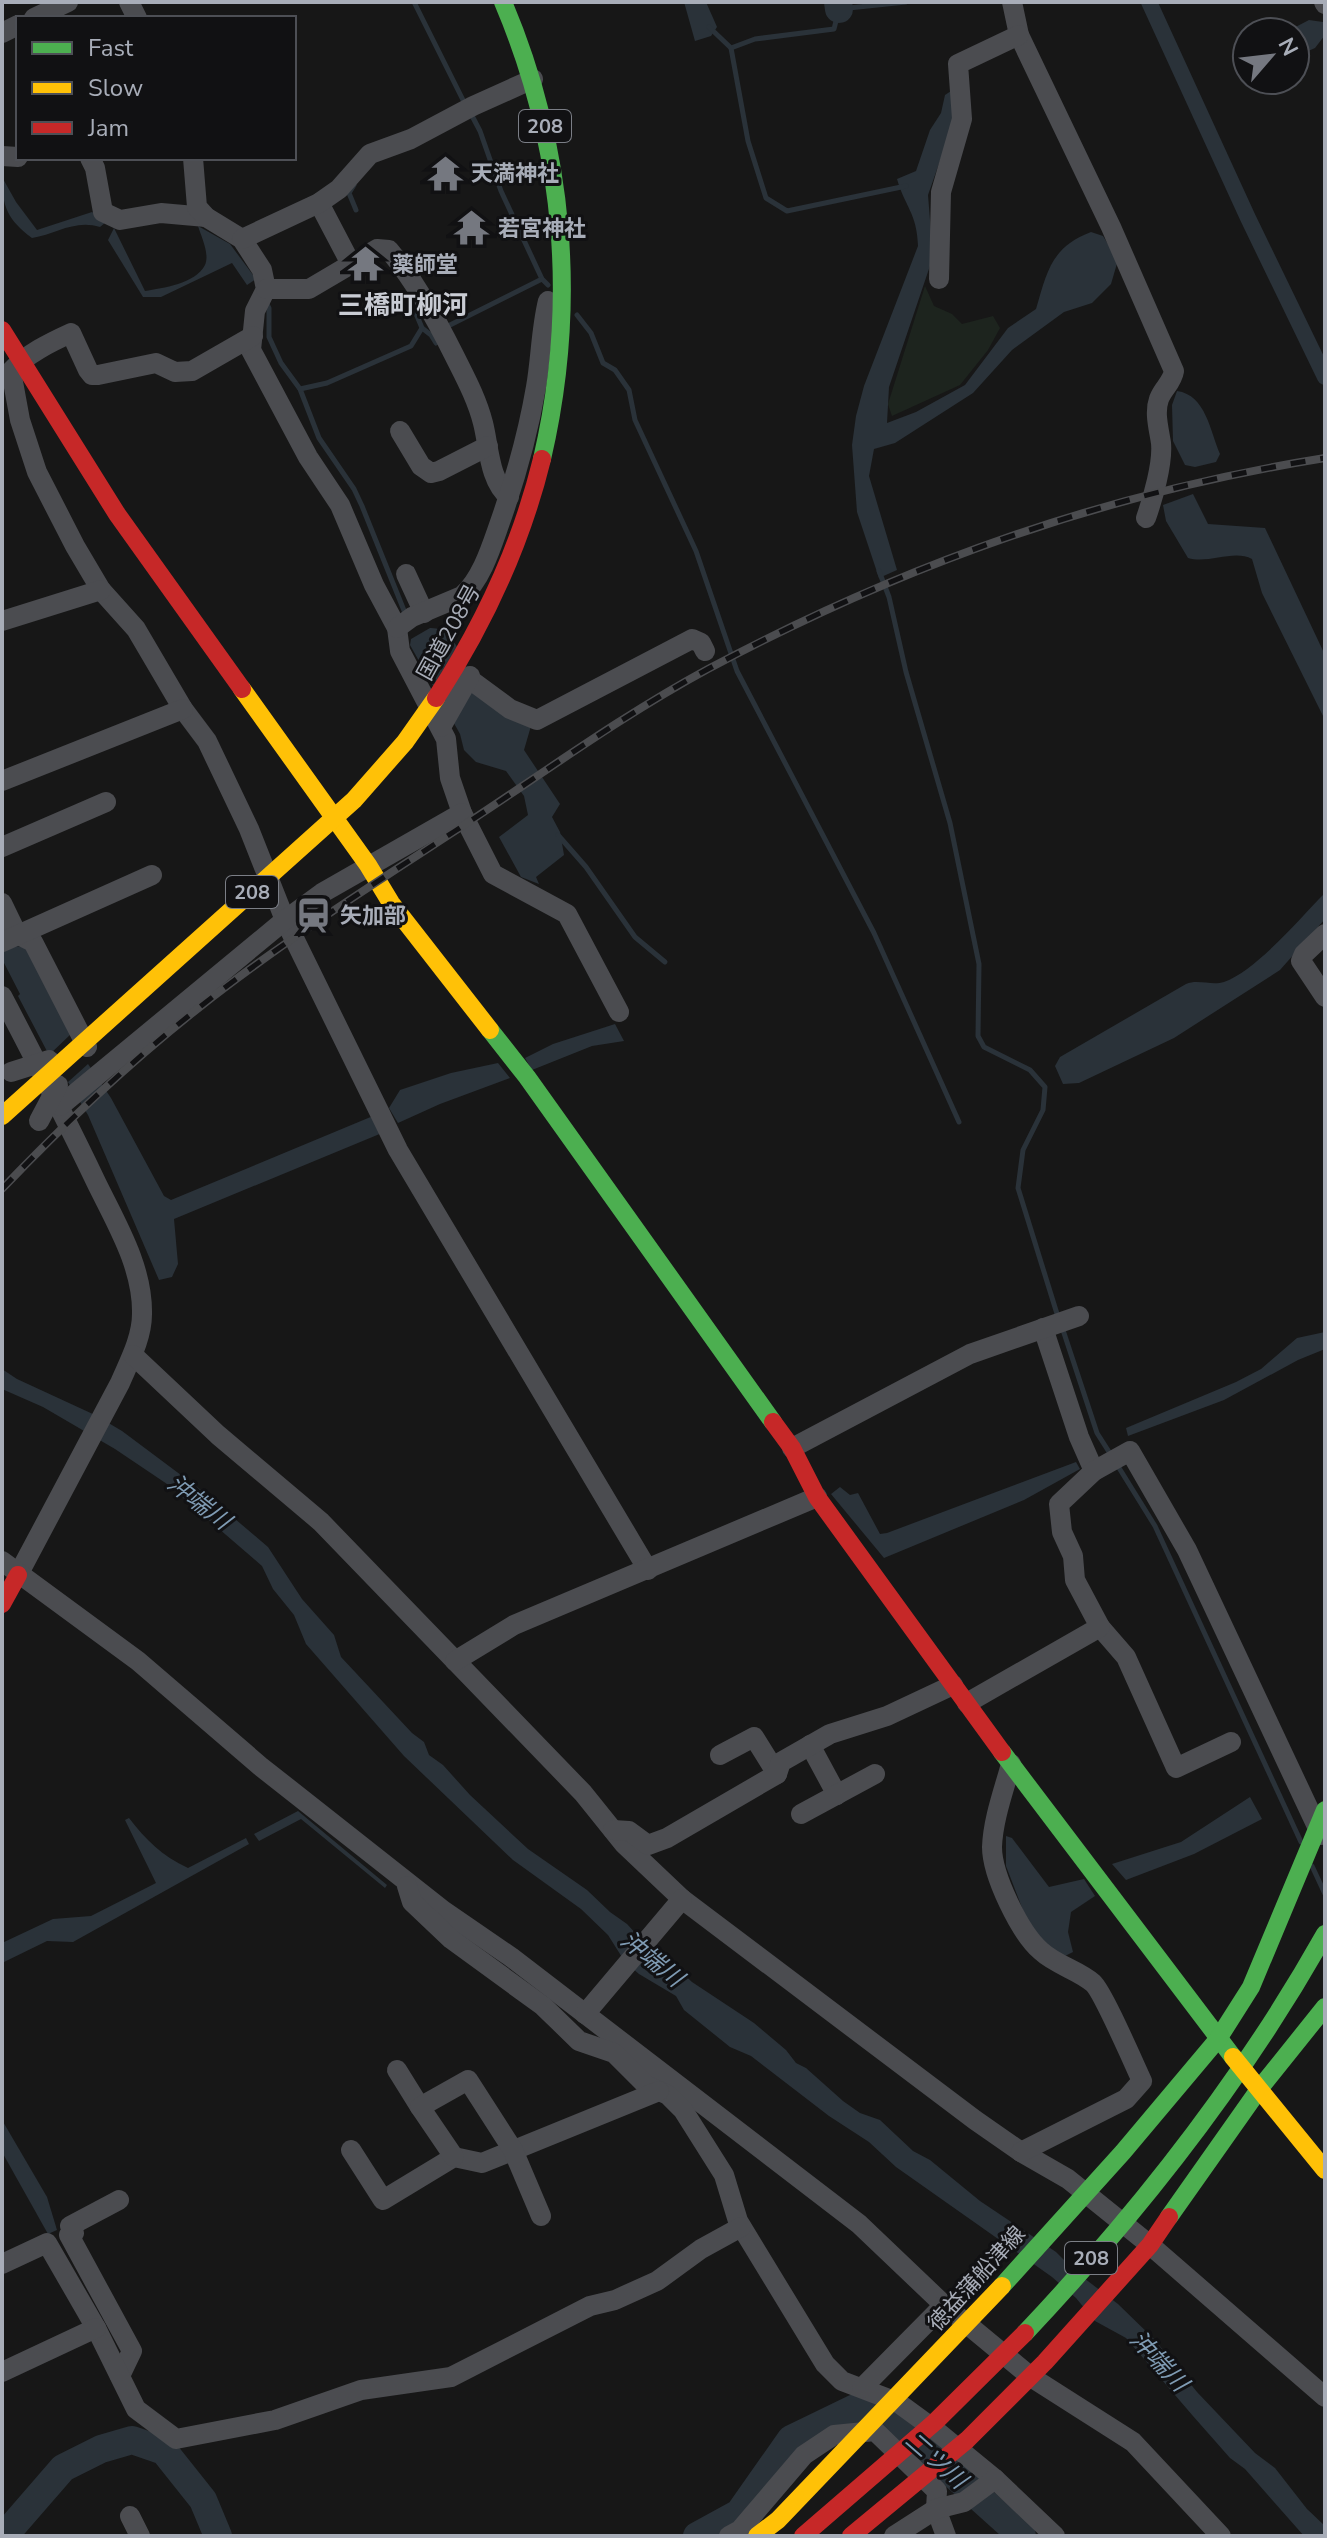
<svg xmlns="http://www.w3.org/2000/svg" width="1327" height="2538" viewBox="0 0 1327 2538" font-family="'Nunito Sans','Noto Sans JP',sans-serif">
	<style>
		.green { fill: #1d241e }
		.water { fill: #2a3239 }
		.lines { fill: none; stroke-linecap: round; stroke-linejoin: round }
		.stream { stroke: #2a3239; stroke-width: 5 }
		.canal { stroke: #2a3239; stroke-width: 16 }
		.river { stroke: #2a3239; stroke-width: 28 }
		.street { stroke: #4b4c50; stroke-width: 20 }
		.fast { stroke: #4caf50; stroke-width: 18 }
		.slow { stroke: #ffc107; stroke-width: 18 }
		.jam { stroke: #c62828; stroke-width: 18 }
		.rail-casing { stroke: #4b4c4f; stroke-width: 8 }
		.rail { stroke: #111113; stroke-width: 5; stroke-dasharray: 15; stroke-linecap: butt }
		.labels { text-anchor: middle; stroke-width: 6; stroke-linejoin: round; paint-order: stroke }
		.shield { fill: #111113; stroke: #7b7e86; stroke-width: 2 }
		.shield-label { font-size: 20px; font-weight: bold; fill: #a8adb8 }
		.poi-label { font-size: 22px; font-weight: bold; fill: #a8adb8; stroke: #111113; text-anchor: start }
		.street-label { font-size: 22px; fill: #a8adb8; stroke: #111113 }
		.water-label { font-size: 24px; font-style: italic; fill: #7f9bb3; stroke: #111113 }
		.quarter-label { font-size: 26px; font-weight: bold; fill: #c9ccd4; stroke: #111113 }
	</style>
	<rect width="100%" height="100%" fill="#171717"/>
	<path class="green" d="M925,286L934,306L952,314L962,324L993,316L1000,328L988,350L960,385L892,416L888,404Z"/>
	<g class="water">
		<path d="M684,2H706L717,27L711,36L695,41Z"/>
		<path d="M1309,20L1323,22L1325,35L1315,48L1295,57V32H1286Z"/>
		<path d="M951,91L955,118L928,195L933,257L889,387L887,423L916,412L965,385L1008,328L1036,309C1047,272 1051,247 1091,232L1103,236L1118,260L1111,284L1092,303L1064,312L1012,350L973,393L895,443L874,449L869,476L897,570L879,578L857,512L852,445L856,416L864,386L918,246C917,213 905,207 897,179L916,171L930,130L941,113L945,95Z"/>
		<path d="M2,177L16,202L37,230L92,212L106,222L100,227C75,219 56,234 32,238C8,220 2,207 2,177Z"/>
		<path d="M198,226L230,244L256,279L247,285L232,263L161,297H143L108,240L114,228L145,291C163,288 195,284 205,265C210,254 201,236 198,226Z"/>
		<path d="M1177,391C1206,395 1210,431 1220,454L1216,462L1195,467L1185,465L1173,441L1172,405Z"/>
		<path d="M1193,494L1208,524L1265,528L1325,655V720L1262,593L1252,559C1234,549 1209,564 1188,558L1166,521L1163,505Z"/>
		<path d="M430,628C461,627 465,678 482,696C491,707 518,718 531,726L524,750L560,804L552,817L560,832L564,855L536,877L539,884L521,877L499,837L528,815L524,796L506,771L476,762L464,750L460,734L410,645L411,639Z"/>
		<path d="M1325,893V919L1280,970L1174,1038L1079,1083L1063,1084L1055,1066L1060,1057L1186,984C1198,979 1212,986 1224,982C1257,970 1299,919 1325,893Z"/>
		<path d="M14,946L27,947L72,1033L49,1055L18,996L20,994L2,959V952Z"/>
		<path d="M615,1024L624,1041L592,1046L532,1070L525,1058L553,1044Z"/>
		<path d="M498,1063L510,1078L440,1104L398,1123L389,1108L400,1090L451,1073Z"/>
		<path d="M88,1064L111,1098L164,1196L171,1200L373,1116L382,1133L174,1219L178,1264L172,1277L159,1280L88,1115L68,1082Z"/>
		<path d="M1325,1332V1349L1298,1360L1224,1400L1128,1436L1126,1428L1236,1382L1261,1369L1297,1338Z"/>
		<path d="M2,1369L17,1379L95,1415L122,1431L201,1490L268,1547L302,1599L334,1635L341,1657L412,1733L424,1742L429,1755L443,1765L470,1795L528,1849L587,1890L610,1912L627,1924L650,1949L663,1955L692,1982L754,2023L786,2050L796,2063L806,2068L843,2101L860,2113L880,2120L913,2151L930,2160L980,2201L1056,2252L1076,2272L1118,2304L1155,2340L1197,2392L1255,2453L1275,2468L1307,2509L1325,2526V2536H1304L1245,2469L1230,2458L1193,2416L1126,2338L1095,2321L1076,2298L1052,2277L896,2167L869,2142L829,2116L751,2056L730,2047L684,2010L676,1996L639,1974L625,1962L608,1935L581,1909L513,1860L404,1756L306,1644L294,1615L273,1589L262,1566L167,1484L115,1449L43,1407L2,1389Z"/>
		<path d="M1076,1462L1080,1469L1024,1500L884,1558L831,1494L840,1487L850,1495L858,1493L880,1534L887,1533Z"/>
		<path d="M1250,1797L1262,1819L1194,1854L1126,1880L1112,1864L1181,1842Z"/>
		<path d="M298,1811L387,1885L385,1888L301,1819L259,1841L254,1834Z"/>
		<path d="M129,1818C146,1840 162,1856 188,1868L246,1838L249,1844L73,1942L47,1941L2,1963V1943L53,1919L91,1916L156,1883L125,1820Z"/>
		<path d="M1006,1836L1012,1838L1049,1887L1084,1879L1095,1896L1071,1912L1068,1932L1073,1952L1065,1956L1040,1946L1029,1926L1006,1866Z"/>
		<path d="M2,2120L47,2197L57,2230L48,2234L2,2152Z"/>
	</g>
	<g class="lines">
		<g class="stream">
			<path d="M414,2L465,104"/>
			<path d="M709,27L731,48L755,39L834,29L839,9L906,2"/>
			<path d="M731,48L748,141L766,198L787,211L906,186"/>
			<path d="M470,112L480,131L501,191L542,279L548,285"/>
			<path d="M354,185L349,193L356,210"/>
			<path d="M267,304L269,308V337L281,363L300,389L319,438L354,489L362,506L405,613"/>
			<path d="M577,315L591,333L603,363L615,370L629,390L635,420L696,551L737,671L874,933L959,1122"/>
			<path d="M446,327L542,279"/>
			<path d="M422,328L431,335L436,343"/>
			<path d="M300,389L327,383L411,346L422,328L415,311"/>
			<path d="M879,571L889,597L906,672L950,823L979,964L978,1036L984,1047L1030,1070L1045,1087L1043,1110L1023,1150L1018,1188L1058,1317"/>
			<path d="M558,835L586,867L635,937L665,962"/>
			<path d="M1062,1327L1097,1433L1111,1455"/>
			<path d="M1116,1463L1155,1526L1301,1842"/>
			<path d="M1312,1866L1325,1894"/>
		</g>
		<path class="canal" d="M1149,2L1248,218L1325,377"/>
		<g class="river">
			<path d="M838,2L839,9"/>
			<path d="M4,2536L63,2468L101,2449L132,2440L164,2451L203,2500L218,2536"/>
			<path d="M697,2536L739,2513L791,2439L855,2408L903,2429L1022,2536"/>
		</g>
		<g class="street">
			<path d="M129,2L137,18"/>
			<path d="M1012,2L1019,35L1111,227L1174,371C1172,383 1163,388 1159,399C1154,413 1159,429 1161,443C1163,463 1153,498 1146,518"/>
			<path d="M1324,2L1325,4"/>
			<path d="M34,18L68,2"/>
			<path d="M2,33L18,25"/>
			<path d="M2,156L18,157"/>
			<path d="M90,158L95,168L103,212L120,220L161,213L206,217"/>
			<path d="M193,158L197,207L206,217L242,239L262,270L266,289L255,311L251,350L308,457L340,505L374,585L397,628L400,651L446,739L450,778L462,813L493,874L567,914L619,1012"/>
			<path d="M319,203L351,264"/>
			<path d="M242,239L319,203L339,189L370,154L411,139L473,106L533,79"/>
			<path d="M939,279L941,192L962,119L958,64L1019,35"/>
			<path d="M266,289H309L377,249L389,250C416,283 435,317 454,355C465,377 477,399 483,423C489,446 489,481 509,497"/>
			<path d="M253,336L192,371L175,372L156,363L98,375H92L88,370L71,333C49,343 27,354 11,371L20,420L37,472L75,546L101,590L136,629L183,709L207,741L249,829L285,920L398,1150L648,1570"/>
			<path d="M400,431L421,466L431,473L439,471L488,446"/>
			<path d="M406,574L424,613"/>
			<path d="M2,621L101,590"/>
			<path d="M397,628L412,617L462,596C481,580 491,548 499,525C515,480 528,434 536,387C541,359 541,329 548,301"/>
			<path d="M468,678L510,709L537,720L692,639L701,643L705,651"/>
			<path d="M441,727L470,676"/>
			<path d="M2,781L183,709"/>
			<path d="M2,847L106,802"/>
			<path d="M2,903L17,934L33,942L87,1047"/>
			<path d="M1325,934L1304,954L1301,961L1325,997"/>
			<path d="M2,942L152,875"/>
			<path d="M2,996C34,1057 66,1119 96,1182C116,1223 143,1267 142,1314C142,1338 129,1362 120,1383L18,1575"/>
			<path d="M11,1072L49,1060"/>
			<path d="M60,1106L285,920L322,893L462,813"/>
			<path d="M39,1121L58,1085"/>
			<path d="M1043,1328L1079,1437L1094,1471"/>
			<path d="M133,1355L218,1435L321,1522L583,1793L624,1844L682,1899L975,2120L1021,2152L1068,2179L1150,2245L1325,2397"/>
			<path d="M792,1448L970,1354L1079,1316"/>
			<path d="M2,1561L138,1661L260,1766L444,1911L511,1957L859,2224L944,2305L1031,2377L1133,2442L1221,2536"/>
			<path d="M1100,1627L1126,1657L1176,1768L1231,1742"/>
			<path d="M455,1661L514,1625L817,1497"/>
			<path d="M967,1703L1100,1627L1075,1580L1073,1556L1062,1532L1059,1504L1094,1471L1130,1451L1187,1550L1321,1835"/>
			<path d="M810,1745L837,1795"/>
			<path d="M720,1755L754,1737L777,1774"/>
			<path d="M1011,1764C1004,1790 993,1819 992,1847C992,1875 1020,1933 1041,1951C1056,1965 1078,1970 1093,1983C1103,1992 1134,2064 1142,2081L1126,2099L1021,2152"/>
			<path d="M801,1814L875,1774"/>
			<path d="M613,1830L629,1831L648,1845L667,1838L777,1774L781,1762L830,1734L887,1716L953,1685"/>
			<path d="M407,1886L412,1902L451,1939L543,2006L579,2041L614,2053L646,2085L668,2095L683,2110L724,2175L738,2221L825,2364L842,2381L897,2402L934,2429L995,2479L1055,2536"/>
			<path d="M585,2014L682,1899"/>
			<path d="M397,2070L420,2107"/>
			<path d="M351,2150L383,2200L454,2157L482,2163L659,2091"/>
			<path d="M454,2157L420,2107L468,2080L513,2150L541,2216"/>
			<path d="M119,2200L70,2226L74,2233L69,2235L132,2351L120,2376"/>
			<path d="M2,2264L47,2243L96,2328L136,2409L176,2439L275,2420L361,2390L451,2377L590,2306L615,2300L657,2281L701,2249L741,2227"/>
			<path d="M2,2372L96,2328"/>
			<path d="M862,2388L944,2305"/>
			<path d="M130,2516L140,2536"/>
			<path d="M729,2536L740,2530L804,2455L834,2435L875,2431L937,2491L936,2509L946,2536"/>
			<path d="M894,2536L936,2509L964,2502L995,2479"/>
		</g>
		<g class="fast">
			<path d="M503,2C565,148 578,305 542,459"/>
			<path d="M490,1030L527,1077L773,1422"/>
			<path d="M1002,1752L1233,2057"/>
			<path d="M1169,2217L1260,2088L1325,2007"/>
			<path d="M1002,2286L1123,2152L1218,2039L1251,1987L1325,1810"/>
			<path d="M1025,2333C1140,2211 1243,2080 1325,1934"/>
		</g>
		<g class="slow">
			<path d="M242,689L368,865L391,903L490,1030"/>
			<path d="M2,1116L354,800L405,742L436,698"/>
			<path d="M1233,2057L1325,2170"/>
			<path d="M757,2536L778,2520L1002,2286"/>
		</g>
		<g class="jam">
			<path d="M2,330L117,514L242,689"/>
			<path d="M436,698C484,624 521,545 542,459"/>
			<path d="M773,1422L792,1448L817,1497L1002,1752"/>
			<path d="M2,1604L18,1575"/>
			<path d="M803,2536L935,2422L1025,2333"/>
			<path d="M851,2536L967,2440L1045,2362L1150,2245L1169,2217"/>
		</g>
		<defs>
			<path id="rail" d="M2,1189C64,1124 130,1062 201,1006C281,943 369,887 455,831C538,777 621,716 708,669C905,564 1105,493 1325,458"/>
		</defs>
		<use href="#rail" class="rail-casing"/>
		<use href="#rail" class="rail"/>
	</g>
	<defs>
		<symbol id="temple-bare" viewBox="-9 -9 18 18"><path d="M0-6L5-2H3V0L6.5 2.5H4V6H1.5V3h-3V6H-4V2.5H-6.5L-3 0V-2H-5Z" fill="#757880" stroke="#111113" stroke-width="2.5" paint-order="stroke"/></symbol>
		<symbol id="station-bare" viewBox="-9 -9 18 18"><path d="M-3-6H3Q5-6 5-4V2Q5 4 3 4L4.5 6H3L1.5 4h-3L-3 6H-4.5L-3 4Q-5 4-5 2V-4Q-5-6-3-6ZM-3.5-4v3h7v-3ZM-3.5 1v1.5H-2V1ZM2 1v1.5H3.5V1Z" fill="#757880" stroke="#111113" stroke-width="2.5" paint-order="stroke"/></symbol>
	</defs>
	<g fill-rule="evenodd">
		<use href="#temple-bare" x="420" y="148" width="51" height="51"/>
		<use href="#temple-bare" x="446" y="202" width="51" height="51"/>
		<use href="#temple-bare" x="340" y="238" width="51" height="51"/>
		<use href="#station-bare" x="288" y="890" width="51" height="51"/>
	</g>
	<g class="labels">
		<g class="shield">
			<rect x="519" y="110" width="52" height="32" rx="6"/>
			<rect x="226" y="876" width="52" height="32" rx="6"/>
			<rect x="1065" y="2242" width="52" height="32" rx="6"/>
		</g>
		<g class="shield-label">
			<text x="545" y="133">208</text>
			<text x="252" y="899">208</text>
			<text x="1091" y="2265">208</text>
		</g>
		<g class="poi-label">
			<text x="471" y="181">天満神社</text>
			<text x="498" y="236">若宮神社</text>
			<text x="392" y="272">薬師堂</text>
			<text x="340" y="923">矢加部</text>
		</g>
		<g class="street-label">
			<text transform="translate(448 632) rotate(-61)" y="8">国道208号</text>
			<text transform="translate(976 2278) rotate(-48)" y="8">徳益蒲船津線</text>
		</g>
		<g class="water-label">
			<text transform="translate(199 1502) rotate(38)" y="8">沖端川</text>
			<text transform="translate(652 1959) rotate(39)" y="8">沖端川</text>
			<text transform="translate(1159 2361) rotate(47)" y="8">沖端川</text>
			<text transform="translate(936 2460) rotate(41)" y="8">二ツ川</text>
		</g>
		<g class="quarter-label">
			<text x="403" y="314">三橋町柳河</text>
		</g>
	</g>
	<rect width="1327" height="2538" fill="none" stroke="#a8adb8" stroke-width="8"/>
	<rect x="16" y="16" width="280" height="144" fill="#111113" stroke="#4d4f55" stroke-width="2"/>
	<rect x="32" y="42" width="40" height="12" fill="#4caf50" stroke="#4d4f55" stroke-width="2"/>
	<text x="88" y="56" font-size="24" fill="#a8adb8">Fast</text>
	<rect x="32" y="82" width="40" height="12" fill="#ffc107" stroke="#4d4f55" stroke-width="2"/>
	<text x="88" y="96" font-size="24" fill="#a8adb8">Slow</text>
	<rect x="32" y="122" width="40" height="12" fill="#c62828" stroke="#4d4f55" stroke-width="2"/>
	<text x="88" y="136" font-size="24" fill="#a8adb8">Jam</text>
	<g transform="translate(1271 56) rotate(62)"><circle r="38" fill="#111113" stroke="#4d4f55" stroke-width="2"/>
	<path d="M0-6L14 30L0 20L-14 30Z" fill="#757880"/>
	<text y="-12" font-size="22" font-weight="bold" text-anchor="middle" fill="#a8adb8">N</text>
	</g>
</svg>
